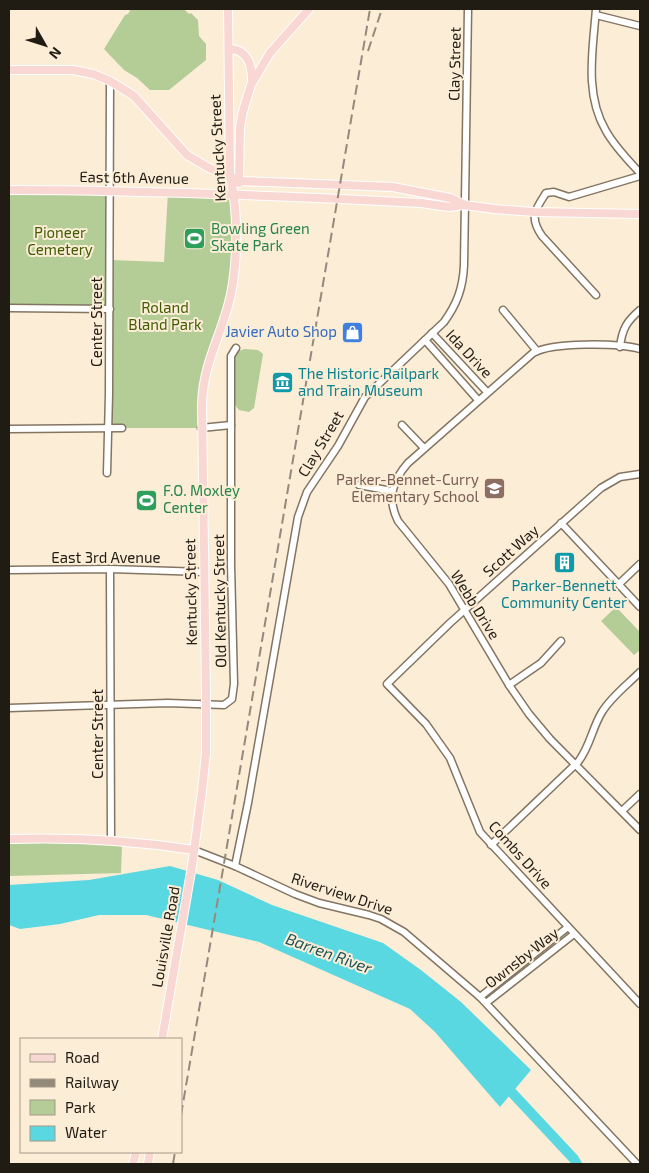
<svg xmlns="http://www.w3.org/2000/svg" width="649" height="1173" viewBox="0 0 649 1173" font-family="'Exo 2',sans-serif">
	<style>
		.green { fill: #b4cc95 }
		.water { fill: #59d8e2 }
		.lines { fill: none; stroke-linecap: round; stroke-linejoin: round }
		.river { stroke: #59d8e2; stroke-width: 10 }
		.minor-casing { stroke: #837562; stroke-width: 9 }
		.major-casing { stroke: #fff; stroke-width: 10 }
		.minor { stroke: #fff; stroke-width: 6 }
		.major { stroke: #f9d8d4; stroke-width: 8 }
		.rail { stroke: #948a7b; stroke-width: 2; stroke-dasharray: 10 5; stroke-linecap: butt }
		.labels { text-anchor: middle; stroke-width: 4; stroke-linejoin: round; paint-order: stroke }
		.street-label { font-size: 15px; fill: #201b13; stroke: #fcedd7 }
		.leisure-label { font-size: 15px; fill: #27864d; stroke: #fcedd7; text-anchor: start }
		.park-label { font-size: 15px; fill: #3f5c00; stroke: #fcedd7 }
		.shop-label { font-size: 15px; fill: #366cbe; stroke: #fcedd7; text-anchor: end }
		.culture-label { font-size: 15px; fill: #0d838f; stroke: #fcedd7; text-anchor: start }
		.education-label { font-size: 15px; fill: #785e54; stroke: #fcedd7; text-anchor: end }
		.water-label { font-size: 16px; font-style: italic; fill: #1b5256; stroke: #fcedd7 }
	</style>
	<rect width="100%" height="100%" fill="#fcedd7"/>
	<g class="green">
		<path d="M131,9H184L189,14L191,13L198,20L199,36L206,44V60L169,90H150L137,78L124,70L104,49L125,15L128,14Z"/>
		<path d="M9,190H112L110,260L164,262L168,192L235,195L233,285L210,354L201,428H109L110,309H9Z"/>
		<path d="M244,349L258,350L263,354L254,408L249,412L239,410L235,405V356L237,352Z"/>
		<path d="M616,607L640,632V650L634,655L601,621Z"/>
		<path d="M51,842L122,845L121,873L9,876V844Z"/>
	</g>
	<path class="water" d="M170,866L218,880L272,905L383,943L421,970L461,1002L531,1070L500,1107L435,1032L410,1009L259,942L146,915H99L60,924L20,929L9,925V885L89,880Z"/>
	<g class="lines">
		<path class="river" d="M503,1083L574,1159L577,1164"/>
		<defs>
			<g id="minor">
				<path d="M596,9C593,49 584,94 606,131C615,147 628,160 640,173"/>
				<path d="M596,15L640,26"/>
				<path d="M596,295L542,236C529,217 535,210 546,193L554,192L569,197L640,176"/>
				<path d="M9,308L110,309"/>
				<path d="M503,310L537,351"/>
				<path d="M432,333L487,392"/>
				<path d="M425,340L478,400"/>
				<path d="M620,347C622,329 627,321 640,310"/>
				<path d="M640,349C618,343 553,342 533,353L408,463C392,481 387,499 398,521L449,584L509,685L529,714L550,739L640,830"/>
				<path d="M402,425L424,448"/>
				<path d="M201,428L231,425"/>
				<path d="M9,429L122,428"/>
				<path d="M107,473L109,394L110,81"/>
				<path d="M640,474L620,477L601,488L450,623L387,684L426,724L450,758L480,832L640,1004"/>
				<path d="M359,485L392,491"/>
				<path d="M561,523L640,607"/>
				<path d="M110,569L111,839"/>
				<path d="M9,570L110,569L204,572"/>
				<path d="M619,584L640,564"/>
				<path d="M509,685L541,663L561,641"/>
				<path d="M9,708L168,703L224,705L232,699L234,684L231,565V356L236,348"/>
				<path d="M622,811L640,794"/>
				<path d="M491,845L578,762C590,747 592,728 602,712C611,697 627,685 640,672"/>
				<path d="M194,850L235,866L295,894L319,903L369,915L381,919L404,932L480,997L637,1164"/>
				<path d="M235,866L248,803L298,517L307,492L338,446L365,397L444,322C457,304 463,288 464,265L468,9"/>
				<path d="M480,997L568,927"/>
				<path d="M486,1003L574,934"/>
			</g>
			<g id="major">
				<path d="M229,49C247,49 252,65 252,80"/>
				<path d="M9,70H73L93,74L110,81L134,96L187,155L209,168L240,181L393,187L450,198L463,204"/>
				<path d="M239,183L240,127L243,111L251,85L270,53L309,9"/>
				<path d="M9,190C146,190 284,196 421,203L449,207L464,205L495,209L534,212L640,214"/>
				<path d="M9,839C71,837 132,840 194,850"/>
				<path d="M162,1039L192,866L202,791L206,753V692L202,405C203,366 218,342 228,306C238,272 239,211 230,177L228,9"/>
				<path d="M133,1164L136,1152"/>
				<path d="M148,1164L150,1152"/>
			</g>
		</defs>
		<use href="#minor" class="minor-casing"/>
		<use href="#major" class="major-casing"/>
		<use href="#minor" class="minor"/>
		<use href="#major" class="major"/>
		<g class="rail">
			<path d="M368,51L382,9"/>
			<path d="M181,1115L370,9"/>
			<path d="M173,1164L175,1152"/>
		</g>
	</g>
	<defs>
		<symbol id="stadium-square" viewBox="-11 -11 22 22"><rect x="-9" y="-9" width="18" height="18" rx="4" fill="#2e9e5b" stroke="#fcedd7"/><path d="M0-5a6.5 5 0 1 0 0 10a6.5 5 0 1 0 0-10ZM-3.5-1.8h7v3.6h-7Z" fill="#fff"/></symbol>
		<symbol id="shop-square" viewBox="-11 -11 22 22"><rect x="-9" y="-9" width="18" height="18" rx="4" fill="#3f7fe0" stroke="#fcedd7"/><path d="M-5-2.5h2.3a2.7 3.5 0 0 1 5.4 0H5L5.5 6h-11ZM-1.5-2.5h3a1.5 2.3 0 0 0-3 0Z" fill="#fff"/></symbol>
		<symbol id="museum-square" viewBox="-11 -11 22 22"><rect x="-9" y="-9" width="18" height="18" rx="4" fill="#0f9aa8" stroke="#fcedd7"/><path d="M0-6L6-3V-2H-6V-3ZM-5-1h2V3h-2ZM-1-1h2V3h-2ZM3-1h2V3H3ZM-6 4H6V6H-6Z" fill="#fff"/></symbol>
		<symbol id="school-square" viewBox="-11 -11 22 22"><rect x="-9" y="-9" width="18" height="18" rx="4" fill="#8d6e63" stroke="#fcedd7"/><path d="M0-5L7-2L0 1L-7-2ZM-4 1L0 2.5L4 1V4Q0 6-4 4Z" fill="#fff"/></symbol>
		<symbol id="building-square" viewBox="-11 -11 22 22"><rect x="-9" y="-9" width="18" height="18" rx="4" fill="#0f9aa8" stroke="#fcedd7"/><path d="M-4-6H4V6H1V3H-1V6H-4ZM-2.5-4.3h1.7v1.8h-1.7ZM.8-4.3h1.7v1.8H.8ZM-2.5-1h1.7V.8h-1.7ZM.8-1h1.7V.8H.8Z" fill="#fff"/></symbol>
	</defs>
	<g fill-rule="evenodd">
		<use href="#stadium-square" x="182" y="226" width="25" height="25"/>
		<use href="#shop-square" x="340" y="320" width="25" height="25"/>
		<use href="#museum-square" x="270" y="370" width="25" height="25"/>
		<use href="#school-square" x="482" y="476" width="25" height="25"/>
		<use href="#stadium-square" x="134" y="488" width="25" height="25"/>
		<use href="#building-square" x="552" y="550" width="25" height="25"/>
	</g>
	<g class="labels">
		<g class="street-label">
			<text transform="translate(455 64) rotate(-89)" y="5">Clay Street</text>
			<text transform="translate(218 148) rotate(-93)" y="5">Kentucky Street</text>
			<text transform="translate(134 178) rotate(1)" y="5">East 6th Avenue</text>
			<text transform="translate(97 322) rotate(-90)" y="5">Center Street</text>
			<text transform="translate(469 354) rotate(47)" y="5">Ida Drive</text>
			<text transform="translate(321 444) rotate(-59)" y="5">Clay Street</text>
			<text transform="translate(511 551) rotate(-42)" y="5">Scott Way</text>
			<text x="106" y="563">East 3rd Avenue</text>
			<text transform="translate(191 592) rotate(-91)" y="5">Kentucky Street</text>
			<text transform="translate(220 601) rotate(-91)" y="5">Old Kentucky Street</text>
			<text transform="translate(475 605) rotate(58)" y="5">Webb Drive</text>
			<text transform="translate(98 734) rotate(-90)" y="5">Center Street</text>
			<text transform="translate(520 855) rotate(48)" y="5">Combs Drive</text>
			<text transform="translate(342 894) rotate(18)" y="5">Riverview Drive</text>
			<text transform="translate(166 937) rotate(-80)" y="5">Louisville Road</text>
			<text transform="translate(522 958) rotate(-38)" y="5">Ownsby Way</text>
		</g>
		<g class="leisure-label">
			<text x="211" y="234">Bowling Green<tspan x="211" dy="17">Skate Park</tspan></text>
			<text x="163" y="496">F.O. Moxley<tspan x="163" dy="17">Center</tspan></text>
		</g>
		<g class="park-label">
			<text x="60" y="238">Pioneer<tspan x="60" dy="17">Cemetery</tspan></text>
			<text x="165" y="313">Roland<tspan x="165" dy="17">Bland Park</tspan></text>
		</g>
		<g class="shop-label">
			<text x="337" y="337">Javier Auto Shop</text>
		</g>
		<g class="culture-label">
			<text x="298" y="379">The Historic Railpark<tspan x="298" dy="17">and Train Museum</tspan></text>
			<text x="564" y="591" text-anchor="middle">Parker-Bennett<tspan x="564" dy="17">Community Center</tspan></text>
		</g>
		<g class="education-label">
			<text x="479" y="485">Parker-Bennet-Curry<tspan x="479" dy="17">Elementary School</tspan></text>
		</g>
		<g class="water-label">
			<text transform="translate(329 953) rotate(20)" y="6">Barren River</text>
		</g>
	</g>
	<rect width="649" height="1173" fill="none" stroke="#201b13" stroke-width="20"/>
	<rect x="20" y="1038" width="162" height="115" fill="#fcedd7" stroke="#a49989"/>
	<rect x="30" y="1054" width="25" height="8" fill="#f9d8d4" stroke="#a49989"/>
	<text x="65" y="1063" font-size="15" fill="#201b13">Road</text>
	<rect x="30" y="1079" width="25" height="8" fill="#948a7b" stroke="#a49989"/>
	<text x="65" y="1088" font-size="15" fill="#201b13">Railway</text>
	<rect x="30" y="1100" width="25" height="15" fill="#b4cc95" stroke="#a49989"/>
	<text x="65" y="1113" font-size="15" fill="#201b13">Park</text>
	<rect x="30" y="1126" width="25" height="15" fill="#59d8e2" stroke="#a49989"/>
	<text x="65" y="1138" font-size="15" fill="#201b13">Water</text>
	<g transform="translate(45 45) rotate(129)" stroke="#fcedd7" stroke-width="4" paint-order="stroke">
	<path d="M0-4L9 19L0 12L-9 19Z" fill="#201b13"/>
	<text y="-8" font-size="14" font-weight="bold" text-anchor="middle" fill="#201b13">N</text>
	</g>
</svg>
